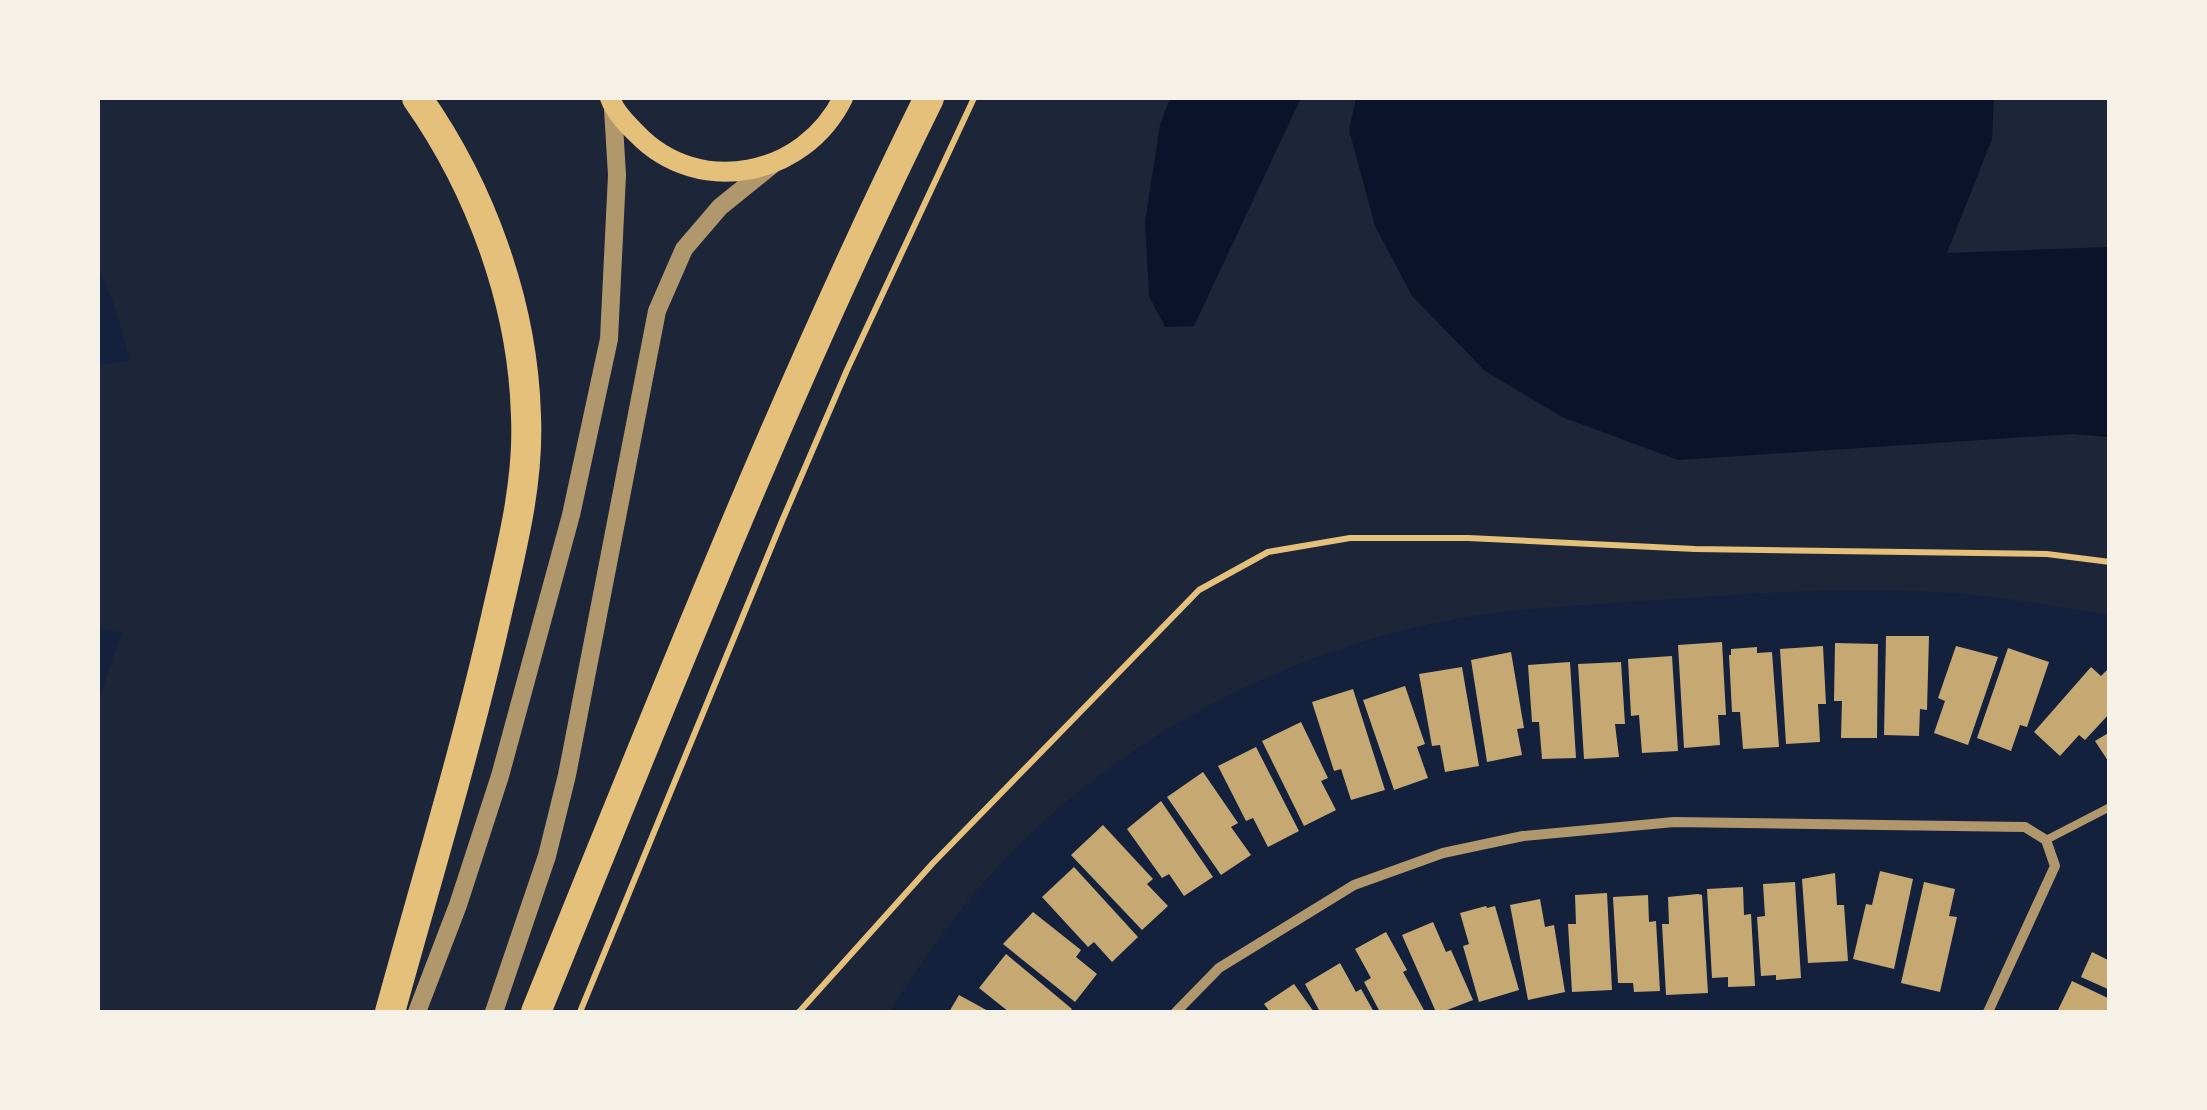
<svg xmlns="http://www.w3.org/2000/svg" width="2207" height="1110" viewBox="0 0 2207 1110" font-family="'Work Sans',sans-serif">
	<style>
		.green { fill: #1d2539 }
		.water { fill: #0b132b }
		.building { fill: #c6a872 }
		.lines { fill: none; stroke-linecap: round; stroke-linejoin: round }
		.path { stroke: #e5c07b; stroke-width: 6 }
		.service { stroke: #b1986c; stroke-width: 8 }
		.minor { stroke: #b1986c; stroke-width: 10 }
		.tertiary { stroke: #b1986c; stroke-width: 18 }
		.secondary { stroke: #e5c07b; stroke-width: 20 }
		.motorway { stroke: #e5c07b; stroke-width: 30 }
	</style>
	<rect width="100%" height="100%" fill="#14213d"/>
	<path class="green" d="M98,98H2109V615C2052,606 1995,595 1937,592C1844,587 1751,593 1658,600C1590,605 1522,607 1455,619C1264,654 1078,760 958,913C933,945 911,978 889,1012H98V701L122,633L98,628V365L130,361L116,310L98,266Z"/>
	<g class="water">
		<path d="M1170,98H1301L1194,326L1165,327L1149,296L1145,222L1160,125Z"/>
		<path d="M1356,98H1994L1992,139L1947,253L2109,247V437L2073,434L1678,460L1562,417L1485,371L1412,296L1375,226L1349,130Z"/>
	</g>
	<g class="building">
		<path d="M1886,636H1929L1927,710L1920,709L1919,736L1884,735Z"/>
		<path d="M1722,642L1726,715H1718L1720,745L1684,748L1678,645Z"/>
		<path d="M1835,643L1878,644L1877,738H1841L1842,701H1834Z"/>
		<path d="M1823,646L1826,704H1818L1820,742L1786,744L1780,649Z"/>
		<path d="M1956,646L1998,657L1968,745L1934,733L1945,701L1938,698Z"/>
		<path d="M1757,647V653L1772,652L1779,747L1743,749L1740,712H1732L1729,655H1731V649Z"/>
		<path d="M2008,648L2049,662L2027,727L2020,725L2011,751L1977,738Z"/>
		<path d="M1511,652L1524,728L1517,729L1522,755L1487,762L1471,660Z"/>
		<path d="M1672,656L1678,751L1642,753L1639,715L1631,716L1628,659Z"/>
		<path d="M1570,662L1576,758L1542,759L1539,722H1532L1528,665Z"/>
		<path d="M1621,662L1625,724H1615L1619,757L1584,759L1578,664Z"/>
		<path d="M1462,667L1479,766L1445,772L1440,745L1432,746L1419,674Z"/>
		<path d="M2091,667L2101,676L2110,667V713L2085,740L2079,735L2060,756L2034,732Z"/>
		<path d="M1405,686L1425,744L1417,747L1428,778L1394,790L1363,700Z"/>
		<path d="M1353,689L1385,790L1351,800L1341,769L1334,771L1312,702Z"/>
		<path d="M1301,722L1328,778L1321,781L1336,810L1304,826L1262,741Z"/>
		<path d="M2110,732V764L2095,741Z"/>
		<path d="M1256,747L1299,831L1268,847L1253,818L1246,821L1218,766Z"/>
		<path d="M1203,772L1238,823L1231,827L1251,855L1221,875L1167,797Z"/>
		<path d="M1161,801L1213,877L1184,896L1169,874L1162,878L1127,829Z"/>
		<path d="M1103,825L1153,879L1147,884L1168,906L1142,930L1071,855Z"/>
		<path d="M1074,867L1138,937L1112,962L1094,942L1088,947L1042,897Z"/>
		<path d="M1880,871L1913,879L1894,969L1853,959L1866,904L1872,905Z"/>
		<path d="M1835,873L1837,905H1844L1848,961L1808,963L1802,879Z"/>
		<path d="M1795,882L1801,978L1776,980V975L1761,976L1757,917L1765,916L1763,884Z"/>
		<path d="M1924,882L1955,889L1949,916L1957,917L1940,992L1901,983Z"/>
		<path d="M1743,887L1744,915L1751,914L1755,986L1728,987V977L1712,978L1707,889Z"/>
		<path d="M1607,893L1612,990L1572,992L1568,924H1576L1575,895Z"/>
		<path d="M1698,894L1702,895L1708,993L1666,995L1662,924H1669L1668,897Z"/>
		<path d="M1648,895L1649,922L1656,921L1660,991L1634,992L1633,983H1618L1613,897Z"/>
		<path d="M1540,899L1545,927L1554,925L1565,992L1528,1000L1510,905Z"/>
		<path d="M1486,906L1487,908L1495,906L1519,990L1479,1002L1463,946L1469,944L1460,913Z"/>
		<path d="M1033,912L1081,950L1076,957L1097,974L1075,1002L1003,944Z"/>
		<path d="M1433,922L1446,952L1451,950L1473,1000L1442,1012H1436L1402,935Z"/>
		<path d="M1386,932L1407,970L1403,972L1425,1012H1380L1364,982L1371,978L1355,949Z"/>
		<path d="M2092,952L2110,961V990L2081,977Z"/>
		<path d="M1006,954L1072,1009L1069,1012H1009L979,988Z"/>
		<path d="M1340,963L1356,992L1361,989L1374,1012H1320L1305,984Z"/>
		<path d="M2072,981L2110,999V1012L2058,1010Z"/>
		<path d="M1294,984L1314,1012H1270L1264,1004Z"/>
		<path d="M959,995L990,1012H949Z"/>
	</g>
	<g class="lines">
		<g class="path">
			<path d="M580,1012L782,521L847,370L974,98"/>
			<path d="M799,1012L933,863L1199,590L1268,552L1350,538H1468L1695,549L2047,554L2110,562"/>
		</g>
		<path class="service" d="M2046,840L2110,807"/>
		<path class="minor" d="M1176,1012L1219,968L1354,885L1443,853L1523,836L1674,822L2025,827L2046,840L2055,866L1988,1012"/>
		<g class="tertiary">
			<path d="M417,1012L458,905L500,776L571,515L609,339L617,175L613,109"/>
			<path d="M494,1012L547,856L567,775L657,311L684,249L720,207L772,165"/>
		</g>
		<path class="secondary" d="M610,98C615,112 626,123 637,134C699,198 804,177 843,98"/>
		<g class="motorway">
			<path d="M390,1012C426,881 466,750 496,617C511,551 529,484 526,416C523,304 481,189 417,98"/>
			<path d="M536,1012C661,705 782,395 929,98"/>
		</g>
	</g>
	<rect width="2207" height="1110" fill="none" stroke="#f6f1e7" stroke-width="200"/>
</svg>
